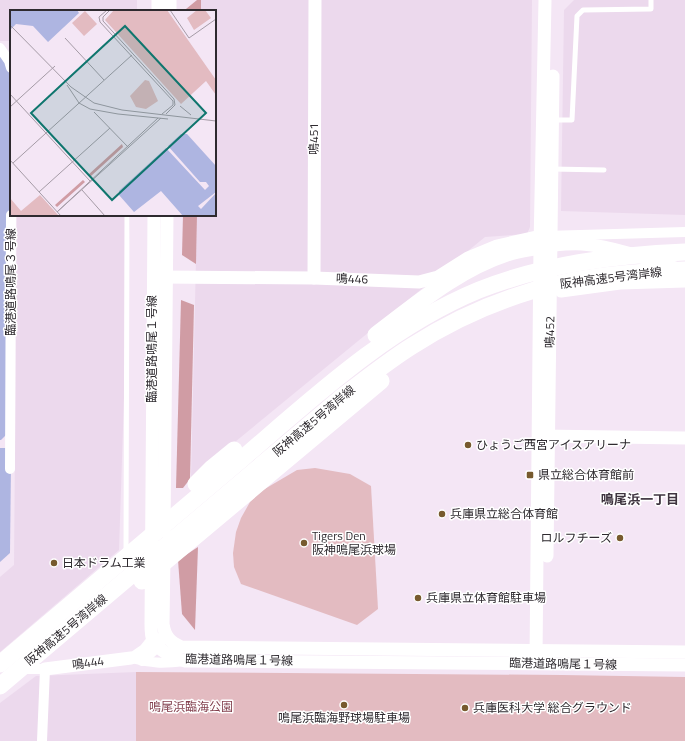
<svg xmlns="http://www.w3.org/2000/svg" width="685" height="741" viewBox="0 0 685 741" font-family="'Titillium Web','Noto Sans JP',sans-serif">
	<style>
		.built { fill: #ecd9ed }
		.green { fill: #e3bbc1 }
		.forest { fill: #d09ca4 }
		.water { fill: #aeb5e1 }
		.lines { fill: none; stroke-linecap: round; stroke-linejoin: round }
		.lane { stroke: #fff; stroke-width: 5 }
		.street { stroke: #fff; stroke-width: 10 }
		.secondary { stroke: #fff; stroke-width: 13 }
		.highway { stroke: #fff; stroke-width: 17 }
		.poi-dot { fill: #775a2e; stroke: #fff; stroke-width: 1.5 }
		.labels { text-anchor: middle; stroke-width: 3; stroke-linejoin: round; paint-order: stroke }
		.street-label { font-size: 12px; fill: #2e2a2f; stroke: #fff }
		.poi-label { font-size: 12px; fill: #2e2a2f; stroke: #fff; text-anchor: start }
		.park-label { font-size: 12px; fill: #823f4d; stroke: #fff }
		.neighbourhood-label { font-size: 13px; font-weight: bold; fill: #3f3540; stroke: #fff }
		.inset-road { fill: none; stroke: #a59ba6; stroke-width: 1 }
		.view { fill: #0f766e; fill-opacity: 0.15; stroke: #0f766e; stroke-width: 2 }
		.inset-edge { fill: none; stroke: #2e2a2f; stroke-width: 2 }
	</style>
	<rect width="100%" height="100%" fill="#f4e6f5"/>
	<g class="built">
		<path d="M0,0H137V11H11V41H0Z"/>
		<path d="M201,0H532L530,227L527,234L485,237L191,478L197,215H215V11H201Z"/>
		<path d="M574,0H685V215L561,211L564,10Z"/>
		<path d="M17,215H130L119,550L0,652V577L14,565Z"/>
		<path d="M136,672V741H0V703L36,676Z"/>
	</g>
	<g class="green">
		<path d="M315,468L350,474L371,486L378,609L357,625L241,584L234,567L233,553L236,532L241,518L250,502L263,490L297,470Z"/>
		<path d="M136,672L562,675L685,677V741H136Z"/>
	</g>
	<g class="forest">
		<path d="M197,0H201V11H186V9Z"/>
		<path d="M183,215H197L196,264L182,255Z"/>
		<path d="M181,300L194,305L190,479L183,488H176Z"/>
		<path d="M198,547L195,630L182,614L178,560Z"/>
	</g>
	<g class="water">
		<path d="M0,56L11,67L6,435L1,440H0Z"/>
		<path d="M0,448H6L11,463L10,553L0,562Z"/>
	</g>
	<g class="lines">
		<g class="lane">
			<path d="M552,120H572L577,16L583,10L651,9V0"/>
			<path d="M552,169L604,170"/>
			<path d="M126,550L127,215"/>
		</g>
		<g class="street">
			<path d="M0,48L9,61L11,68"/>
			<path d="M545,236L685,232"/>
			<path d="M10,469L11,215"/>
			<path d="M131,658C152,663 161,664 184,661"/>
			<path d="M131,658L144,649L152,639"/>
			<path d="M142,661L159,646L164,632"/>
			<path d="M20,669H45L42,741"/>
		</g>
		<g class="secondary">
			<path d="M158,11V0"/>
			<path d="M170,11V0"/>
			<path d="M154,215L151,624C151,629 151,636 153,640C159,651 173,658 185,661L685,665"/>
			<path d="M544,246C556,245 570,243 582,244C614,247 645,258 675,268"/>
			<path d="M159,277L314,278L419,282L438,277L468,258L497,246L541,236"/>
			<path d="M314,278L315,0"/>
			<path d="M561,291L620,283L685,281"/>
			<path d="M541,436L685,438"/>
			<path d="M164,531L167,215"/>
			<path d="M547,556L553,76"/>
			<path d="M164,557L163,624C165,637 170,642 181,647L685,652"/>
			<path d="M536,658L540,246L545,0"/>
			<path d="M45,669L131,658"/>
		</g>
		<g class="highway">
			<path d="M376,335C417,304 458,269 507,253C518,249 530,248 540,246"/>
			<path d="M196,484L212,468L234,450"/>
			<path d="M142,581L381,381"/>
			<path d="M0,664C81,596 161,527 242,459C315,396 389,327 479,290C545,264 615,255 685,252"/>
			<path d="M0,686L343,396C366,379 388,361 412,346C457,317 509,295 562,283C602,274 644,272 685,270"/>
		</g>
	</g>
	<g class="poi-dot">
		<circle cx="468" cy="445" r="4"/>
		<rect x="526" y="471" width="8" height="8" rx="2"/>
		<circle cx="442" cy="514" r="4"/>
		<circle cx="620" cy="538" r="4"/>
		<circle cx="304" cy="543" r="4"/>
		<circle cx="54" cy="563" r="4"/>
		<circle cx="418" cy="598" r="4"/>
		<circle cx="344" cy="705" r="4"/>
		<circle cx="465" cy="708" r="4"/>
	</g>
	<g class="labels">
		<g class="street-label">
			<text transform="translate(314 139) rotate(-90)" y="4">鳴451</text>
			<text transform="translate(611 278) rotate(-7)" y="4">阪神高速5号湾岸線</text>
			<text transform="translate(352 279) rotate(2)" y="4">鳴446</text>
			<text transform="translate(11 282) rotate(-90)" y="4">臨港道路鳴尾３号線</text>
			<text transform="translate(550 332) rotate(-89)" y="4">鳴452</text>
			<text transform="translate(152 349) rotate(-90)" y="4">臨港道路鳴尾１号線</text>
			<text transform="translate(314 421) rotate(-40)" y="4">阪神高速5号湾岸線</text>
			<text transform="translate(66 630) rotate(-40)" y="4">阪神高速5号湾岸線</text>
			<text transform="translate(239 660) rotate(1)" y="4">臨港道路鳴尾１号線</text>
			<text transform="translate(88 663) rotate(-8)" y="4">鳴444</text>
			<text transform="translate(563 664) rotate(1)" y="4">臨港道路鳴尾１号線</text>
		</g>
		<g class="poi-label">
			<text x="476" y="449">ひょうご西宮アイスアリーナ</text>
			<text x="538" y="479">県立総合体育館前</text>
			<text x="450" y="518">兵庫県立総合体育館</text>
			<text x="312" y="540">Tigers Den<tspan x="312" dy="14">阪神鳴尾浜球場</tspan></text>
			<text x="612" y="542" text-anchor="end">ロルフチーズ</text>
			<text x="62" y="567">日本ドラム工業</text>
			<text x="426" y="602">兵庫県立体育館駐車場</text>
			<text x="473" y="712">兵庫医科大学 総合グラウンド</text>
			<text x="344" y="722" text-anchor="middle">鳴尾浜臨海野球場駐車場</text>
		</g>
		<g class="park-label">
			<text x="191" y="711">鳴尾浜臨海公園</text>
		</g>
		<g class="neighbourhood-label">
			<text x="640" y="504">鳴尾浜一丁目</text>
		</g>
	</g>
	<g transform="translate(10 10)">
		<rect width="206" height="206" fill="#f4e6f5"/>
		<path d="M104,0H157L206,70V85L196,71L171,94L95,10ZM187,0H195L201,8L184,20L177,8ZM75,1L87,14L74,26L62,13ZM135,70L139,71L148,91L136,99L126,97L120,86ZM30,185L48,205L0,206V188L11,201Z" fill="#e3bbc1"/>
		<path d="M112,134L113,137L81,166L78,165ZM73,170L75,172L47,197L45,195Z" fill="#d09ca4"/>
		<path d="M0,0H67L69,3L38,32L23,16L6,14L0,20ZM171,124H177L206,156V182L188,196L191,199L206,183V206H173L151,181L124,202L109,185V181L156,138L195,180L199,176L196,172H190L158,136Z" fill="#aeb5e1"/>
		<path class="inset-road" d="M97,0L89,7L90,12L163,91V95L152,104M100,0L93,7V11L164,89L165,95L156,104M160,0L179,28L206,9M0,15L61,77L84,93L112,100L206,111M55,28L94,70M57,75L69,93M0,84L80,171M69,93L80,99L108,104L158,109M170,96L181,105M0,97L45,56M84,102L119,138M0,150L51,206M3,153L122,45M72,180L95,206M29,182L100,118M48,201L148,108M47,202L151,108"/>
		<path class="view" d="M115,16L196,103L102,190L21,103Z"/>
		<rect width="206" height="206" class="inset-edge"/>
	</g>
</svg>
